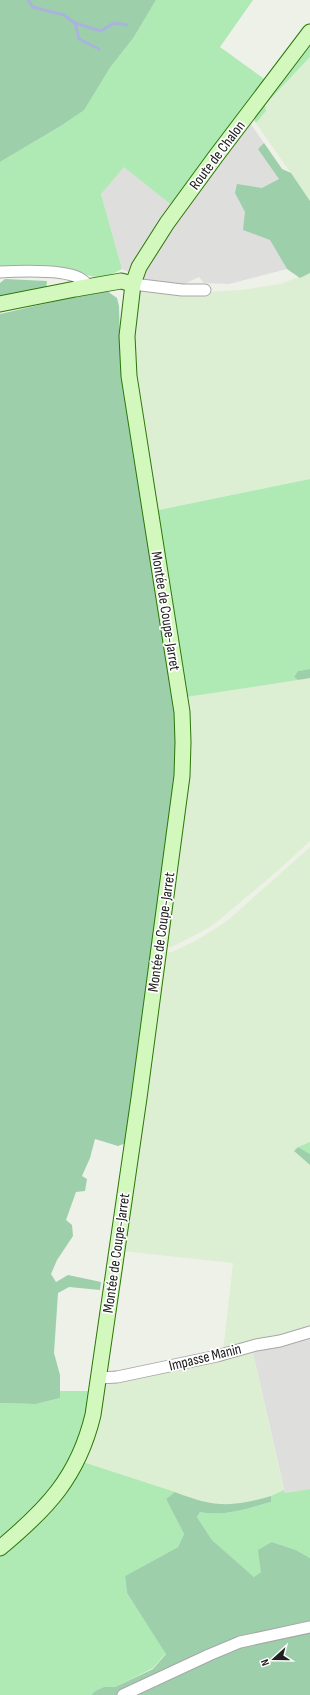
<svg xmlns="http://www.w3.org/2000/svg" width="310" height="1695" viewBox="0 0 310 1695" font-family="'Sofia Sans Condensed',sans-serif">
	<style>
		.residential { fill: #dededd }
		.farmland { fill: #ddefd3 }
		.grass { fill: #afe9b4 }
		.forest { fill: #9dcfab }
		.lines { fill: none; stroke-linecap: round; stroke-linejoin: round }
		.stream { stroke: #a9b3dd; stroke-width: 3 }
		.street-casing { stroke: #a7a7a7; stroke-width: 13 }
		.secondary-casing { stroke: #2a7707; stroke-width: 17 }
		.street { stroke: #fff; stroke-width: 11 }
		.secondary { stroke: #d3f8bd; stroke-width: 15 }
		.labels { text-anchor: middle; stroke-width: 3.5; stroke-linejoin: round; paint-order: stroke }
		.street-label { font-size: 15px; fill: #202020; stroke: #fff }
	</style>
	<rect width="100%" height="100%" fill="#eef1e7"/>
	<g class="residential">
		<path d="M250,123L301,196L265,231L287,269L229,284L204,283L199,277L180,286L146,281L122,269L101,194L124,166Z"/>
		<path d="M310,1329V1489L285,1493L251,1344Z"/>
	</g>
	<g class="farmland">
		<path d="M310,57V201L256,123L266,111L265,106Z"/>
		<path d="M310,273V479L154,511L131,364L138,290L188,293L241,290L280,284Z"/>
		<path d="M310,678V841L281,868L212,926L172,947H164L186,697Z"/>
		<path d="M310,847V1142L298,1147L294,1151L310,1165V1329L223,1351L233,1263L121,1251L161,953L172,952L197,940L227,921Z"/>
		<path d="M252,1349L284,1490L280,1493L257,1500L235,1505H221L199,1501L83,1462L105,1385L114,1382Z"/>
	</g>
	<g class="grass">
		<path d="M156,0H253L220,47L267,81L173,206L124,167L101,194L122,269L108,276L100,278L78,273L0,266V162L59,127L109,69L134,37Z"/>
		<path d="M310,39V57L265,105L266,111L256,123L252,116Z"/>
		<path d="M310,479V669L298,671L294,677L298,680L186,697L154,511Z"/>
		<path d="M310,1142V1154L298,1147Z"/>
		<path d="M60,1391H93L79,1441L50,1494L0,1541V1403L36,1404L60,1398Z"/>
		<path d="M83,1462L175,1492L166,1499L184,1534L178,1547L125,1576L127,1593L166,1653L153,1668L115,1687H104L95,1691L91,1695H0V1554Z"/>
		<path d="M310,1489V1558L296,1550L272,1542L261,1572L254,1577L212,1540L197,1517L200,1512C224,1517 248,1508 271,1502V1496L284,1490L285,1493Z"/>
	</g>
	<g class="forest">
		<path d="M0,0H156L134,37L109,69L84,110L59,127L0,162Z"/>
		<path d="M264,143L282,169L291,173L310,201V273L300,278L287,269L270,240L243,230L245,212L235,193L237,184L262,188L279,179L258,149Z"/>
		<path d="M5,279L47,281L46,290L0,299V283Z"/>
		<path d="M107,291L117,298L119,306L120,348L173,701L177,741L175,773L126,1143L118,1146L95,1139L90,1158L82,1176L87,1179L85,1191L76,1192L66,1220L72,1225L73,1236L57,1260L51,1274L56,1282L68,1275L101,1282L100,1290L69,1287L58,1293L54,1353L60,1375V1398L36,1404L0,1403V314L87,294Z"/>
		<path d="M310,669V678L298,680L294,677L298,671Z"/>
		<path d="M298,1147L310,1154V1165L294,1151Z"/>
		<path d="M175,1492C213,1507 231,1508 271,1496V1502C248,1508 224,1517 200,1512L197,1517L212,1540L254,1577L261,1572L258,1550L272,1542L296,1550L310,1558V1695H91L95,1691L104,1687H115L153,1669L166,1654L127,1593L125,1576L178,1547L184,1534L166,1499Z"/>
	</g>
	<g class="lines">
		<g class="stream">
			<path d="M28,0L33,7L64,15L75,23L101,31L114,23L127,25"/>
			<path d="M75,23L79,39L99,49"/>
		</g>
		<defs>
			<g id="street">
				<path d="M0,272C19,271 63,269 79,278C83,280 86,283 89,286"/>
				<path d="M133,284L182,290H205"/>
				<path d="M99,1378L117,1377L217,1356L256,1345L280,1341L310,1332"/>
				<path d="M123,1695L209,1655L240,1642L310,1627"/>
			</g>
			<g id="secondary">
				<path d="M0,304L75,289L121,281L133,284"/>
				<path d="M0,1548C47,1509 78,1477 93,1415L139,1098L182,776L183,742L182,712L129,376L127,336L133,284L139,267L167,223L216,156L310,32"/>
			</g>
		</defs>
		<use href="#street" class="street-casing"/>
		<use href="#secondary" class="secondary-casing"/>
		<use href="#street" class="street"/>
		<use href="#secondary" class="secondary"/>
	</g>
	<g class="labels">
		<g class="street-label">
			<text transform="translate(217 155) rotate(-53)" y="5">Route de Chalon</text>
			<text transform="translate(166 611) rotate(81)" y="5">Montée de Coupe-Jarret</text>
			<text transform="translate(161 932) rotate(-82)" y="5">Montée de Coupe-Jarret</text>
			<text transform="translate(116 1253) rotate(-82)" y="5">Montée de Coupe-Jarret</text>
			<text transform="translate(205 1357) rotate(-14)" y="5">Impasse Manin</text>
		</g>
	</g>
	<g transform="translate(274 1659) rotate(249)" stroke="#ffffff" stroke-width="3" paint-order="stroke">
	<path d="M0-3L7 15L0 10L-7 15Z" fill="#202020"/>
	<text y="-6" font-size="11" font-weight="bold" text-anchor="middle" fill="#202020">N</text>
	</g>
</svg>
